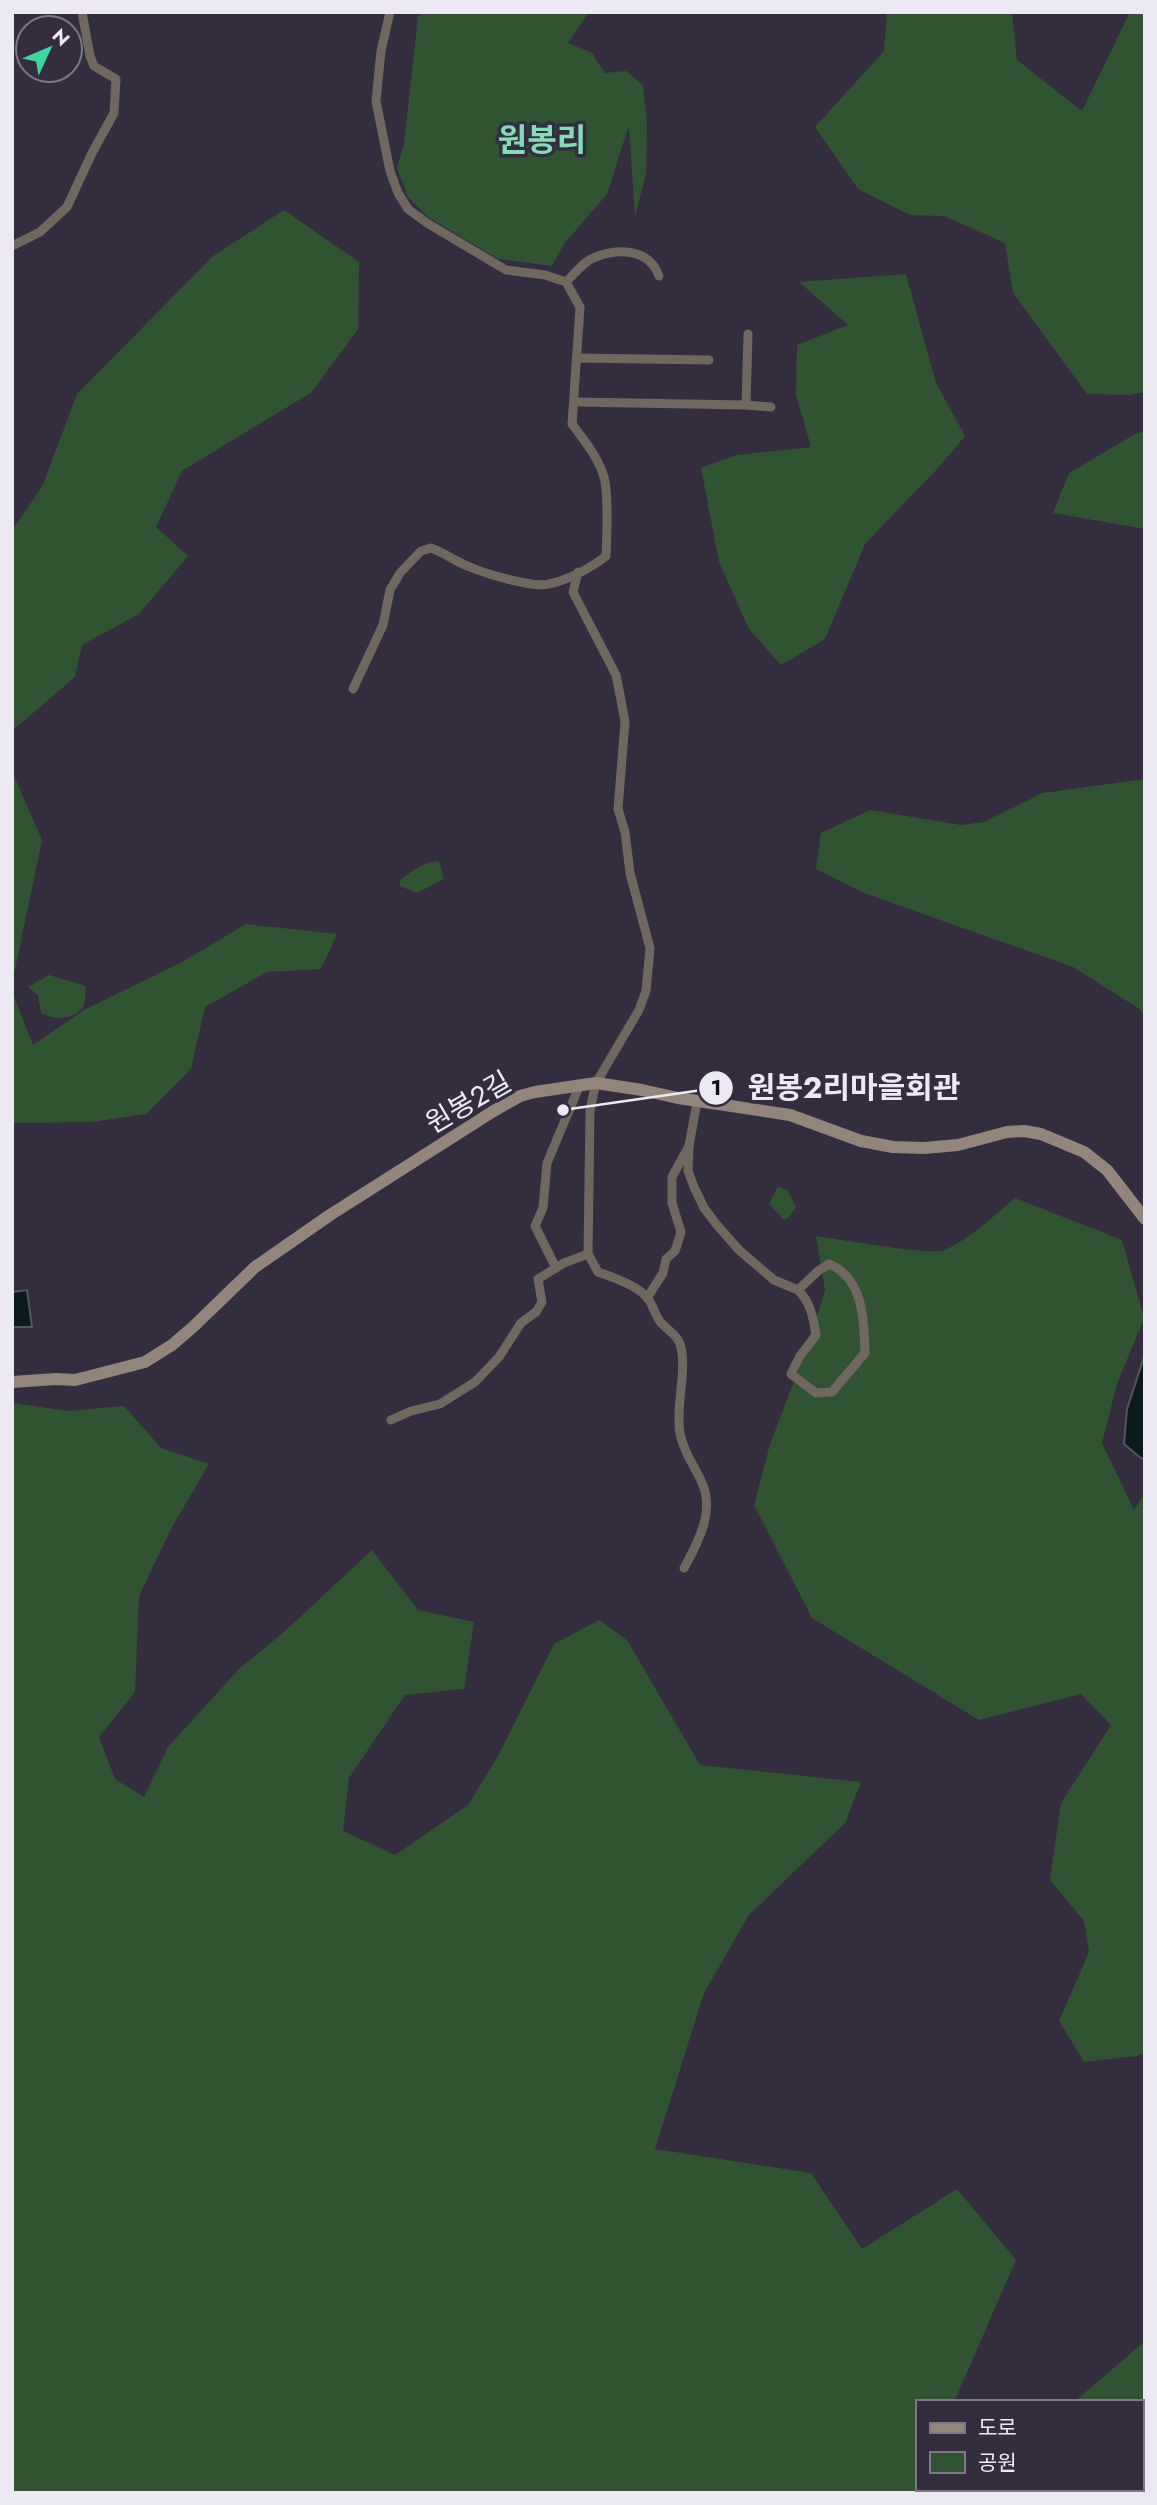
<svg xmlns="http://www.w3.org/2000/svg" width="1157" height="2505" viewBox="0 0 1157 2505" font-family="Jost,'Noto Sans KR',sans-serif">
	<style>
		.green { fill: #305432 }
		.water { fill: #0b1b1d; stroke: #4e585e; stroke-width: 2 }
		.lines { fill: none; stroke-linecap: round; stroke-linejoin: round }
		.minor { stroke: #706761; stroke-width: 9 }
		.secondary { stroke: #93857c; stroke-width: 12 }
		.labels { text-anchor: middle; stroke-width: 7; stroke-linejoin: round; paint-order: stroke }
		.street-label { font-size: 28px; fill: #ece8f4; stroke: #332d3f }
		.quarter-label { font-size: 32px; font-weight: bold; fill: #84dcb7; stroke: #332d3f }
		.leader { fill: none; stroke: #ece8f4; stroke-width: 2.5 }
		.callout-dot { fill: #ece8f4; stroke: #332d3f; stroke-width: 2.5 }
		.mark-label { font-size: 21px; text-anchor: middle; font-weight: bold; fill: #111 }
		.callout-label { font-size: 30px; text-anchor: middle; font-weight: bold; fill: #ece8f4; stroke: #332d3f; stroke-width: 7; stroke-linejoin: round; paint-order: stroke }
	</style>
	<rect width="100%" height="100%" fill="#332d3f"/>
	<g class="green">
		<path d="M426,12H589L568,43L592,53L605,73L626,71L643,85L647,124L646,174L635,216L629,125L607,194L564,244L552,266L498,259L428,217L408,197L397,168L404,144L418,16Z"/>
		<path d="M887,12H1012L1017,60L1082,111L1130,12H1145V392L1129,395L1087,394L1013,293L1005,243L944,216L910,215L858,189L815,127L884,51Z"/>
		<path d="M284,210L359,262L358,329L312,392L182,471L156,527L188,556L139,614L82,645L75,677L12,731V530L42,487L77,394L213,256Z"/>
		<path d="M906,274L936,383L965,436L939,467L865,544L825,639L781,665L749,629L719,562L701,468L736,455L811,447L796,395L797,345L848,325L799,282Z"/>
		<path d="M1145,431V529L1053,513L1069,473L1135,434Z"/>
		<path d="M12,771L42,840L12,984Z"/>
		<path d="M1145,779V1016L1138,1008L1073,967L864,893L816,869L821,833L870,810L961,825L984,822L1043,793Z"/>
		<path d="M439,861L444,879L417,893L400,886V880C412,871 423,862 439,861Z"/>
		<path d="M246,924L337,934L321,969L267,972L205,1007L191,1069L146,1114L92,1122L12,1123V991L33,1045L84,1010L182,962Z"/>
		<path d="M49,975L86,986C85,991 86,999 84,1004C77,1021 54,1020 41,1013L38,995L28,987Z"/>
		<path d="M778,1186L788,1191L796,1207L789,1217L784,1220L769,1204Z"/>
		<path d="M1015,1198L1122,1240L1144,1318L1117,1384L1102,1443L1134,1510L1145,1493V2052L1137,2056L1084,2062L1059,2021L1089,1952L1084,1921L1050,1880L1061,1803L1111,1725L1081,1694L979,1720L812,1618L754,1505L770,1444L810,1340L825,1290L816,1236C837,1239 932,1256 945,1250C969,1239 995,1215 1015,1198Z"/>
		<path d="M12,1403L68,1411L124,1406L161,1448L209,1464L172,1527L139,1596L135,1692L99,1737L115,1779L144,1797L168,1747L240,1668L283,1633L372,1550L418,1610L474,1622L464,1689L405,1695L349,1778L343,1831L395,1855L468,1805L498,1756L554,1644L599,1620L627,1640L700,1765L861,1782L845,1823L749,1915L704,1993L655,2149L811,2173L862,2249L957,2189L1016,2260L954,2402H917V2489H1141V2402H1074L1145,2341V2493H12Z"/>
	</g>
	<g class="water">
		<path d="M27,1290L32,1327H12V1292Z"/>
		<path d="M1144,1357L1145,1458L1142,1459L1124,1444L1127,1409Z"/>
	</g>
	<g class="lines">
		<g class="minor">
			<path d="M12,246L40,232L67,207L92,153L114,113L116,79L94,66L90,56L82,12"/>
			<path d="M566,282C573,275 582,264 591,259C616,247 649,248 659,276"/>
			<path d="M577,358L709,360"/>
			<path d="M575,402L746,405L748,334"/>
			<path d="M746,405L771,407"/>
			<path d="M353,689L383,625L390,590L400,573L421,551L431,548C445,553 456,562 470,567C486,574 533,588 549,584C568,580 591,568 606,556C607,535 609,496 604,477C598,457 584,440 572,424L580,307L566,282L545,275L506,270L427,223L408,209L398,193L390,171L376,101L381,51L390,12"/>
			<path d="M689,1146L688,1171L694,1187L704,1208L717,1225L739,1250L774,1280L798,1290L818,1271L829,1264C864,1278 864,1321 865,1353L832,1392L816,1393L791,1374L800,1356L816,1335C813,1317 811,1303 798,1290"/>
			<path d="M588,1254L598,1272C615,1278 639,1286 649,1300C653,1306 655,1314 659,1320C664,1328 677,1334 680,1344C688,1369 675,1405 680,1434C685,1456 694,1464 702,1483C715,1511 698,1543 684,1568"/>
			<path d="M556,1268L535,1226L543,1208L547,1163L579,1087"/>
			<path d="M647,1298L663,1273L666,1259L675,1251L678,1242L681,1232L672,1203V1177L689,1146L697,1102"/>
			<path d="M391,1420L411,1411L440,1404L475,1382L499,1357L521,1323L536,1312L542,1302L538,1279L564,1263L588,1254L590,1110L596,1083L639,1010L646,991L650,948L630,873L625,832L618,809L625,722L620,695L616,675L573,592L578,572"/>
		</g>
		<path class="secondary" d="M12,1382L56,1379L75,1380L145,1362L172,1345L193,1327L255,1267L330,1215L492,1112L520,1096L535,1092L596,1083L642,1090L678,1098L790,1115L861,1141L893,1147L924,1148L958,1145L1007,1132L1024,1131L1041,1134L1084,1152L1107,1170L1145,1219"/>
	</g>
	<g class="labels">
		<g class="street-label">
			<text transform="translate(468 1102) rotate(-30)" y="10">원봉2길</text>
		</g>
		<g class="quarter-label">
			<text x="542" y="151">원봉리</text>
		</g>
	</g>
	<path class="leader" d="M563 1110L716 1088"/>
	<g class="callout-dot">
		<circle cx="563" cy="1110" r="7"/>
		<circle cx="716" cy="1088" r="18"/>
	</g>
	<g class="mark-label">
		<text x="716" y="1095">1</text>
	</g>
	<g class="callout-label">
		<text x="854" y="1098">원봉2리마을회관</text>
	</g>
	<rect width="1157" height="2505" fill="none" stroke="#ece8f4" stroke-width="28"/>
	<rect x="916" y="2400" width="228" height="91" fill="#332d3f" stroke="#7d7887" stroke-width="2"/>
	<rect x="930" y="2423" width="35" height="10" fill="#93857c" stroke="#7d7887" stroke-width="2"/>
	<text x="978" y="2435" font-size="21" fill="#ece8f4">도로</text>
	<rect x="930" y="2452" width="35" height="21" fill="#305432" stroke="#7d7887" stroke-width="2"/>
	<text x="978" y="2470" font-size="21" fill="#ece8f4">공원</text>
	<g transform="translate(49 49) rotate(46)"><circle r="33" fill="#332d3f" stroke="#7d7887" stroke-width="2"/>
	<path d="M0-5L12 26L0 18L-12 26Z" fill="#40d4a1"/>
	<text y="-10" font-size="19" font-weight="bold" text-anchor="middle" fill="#ece8f4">N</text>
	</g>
</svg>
